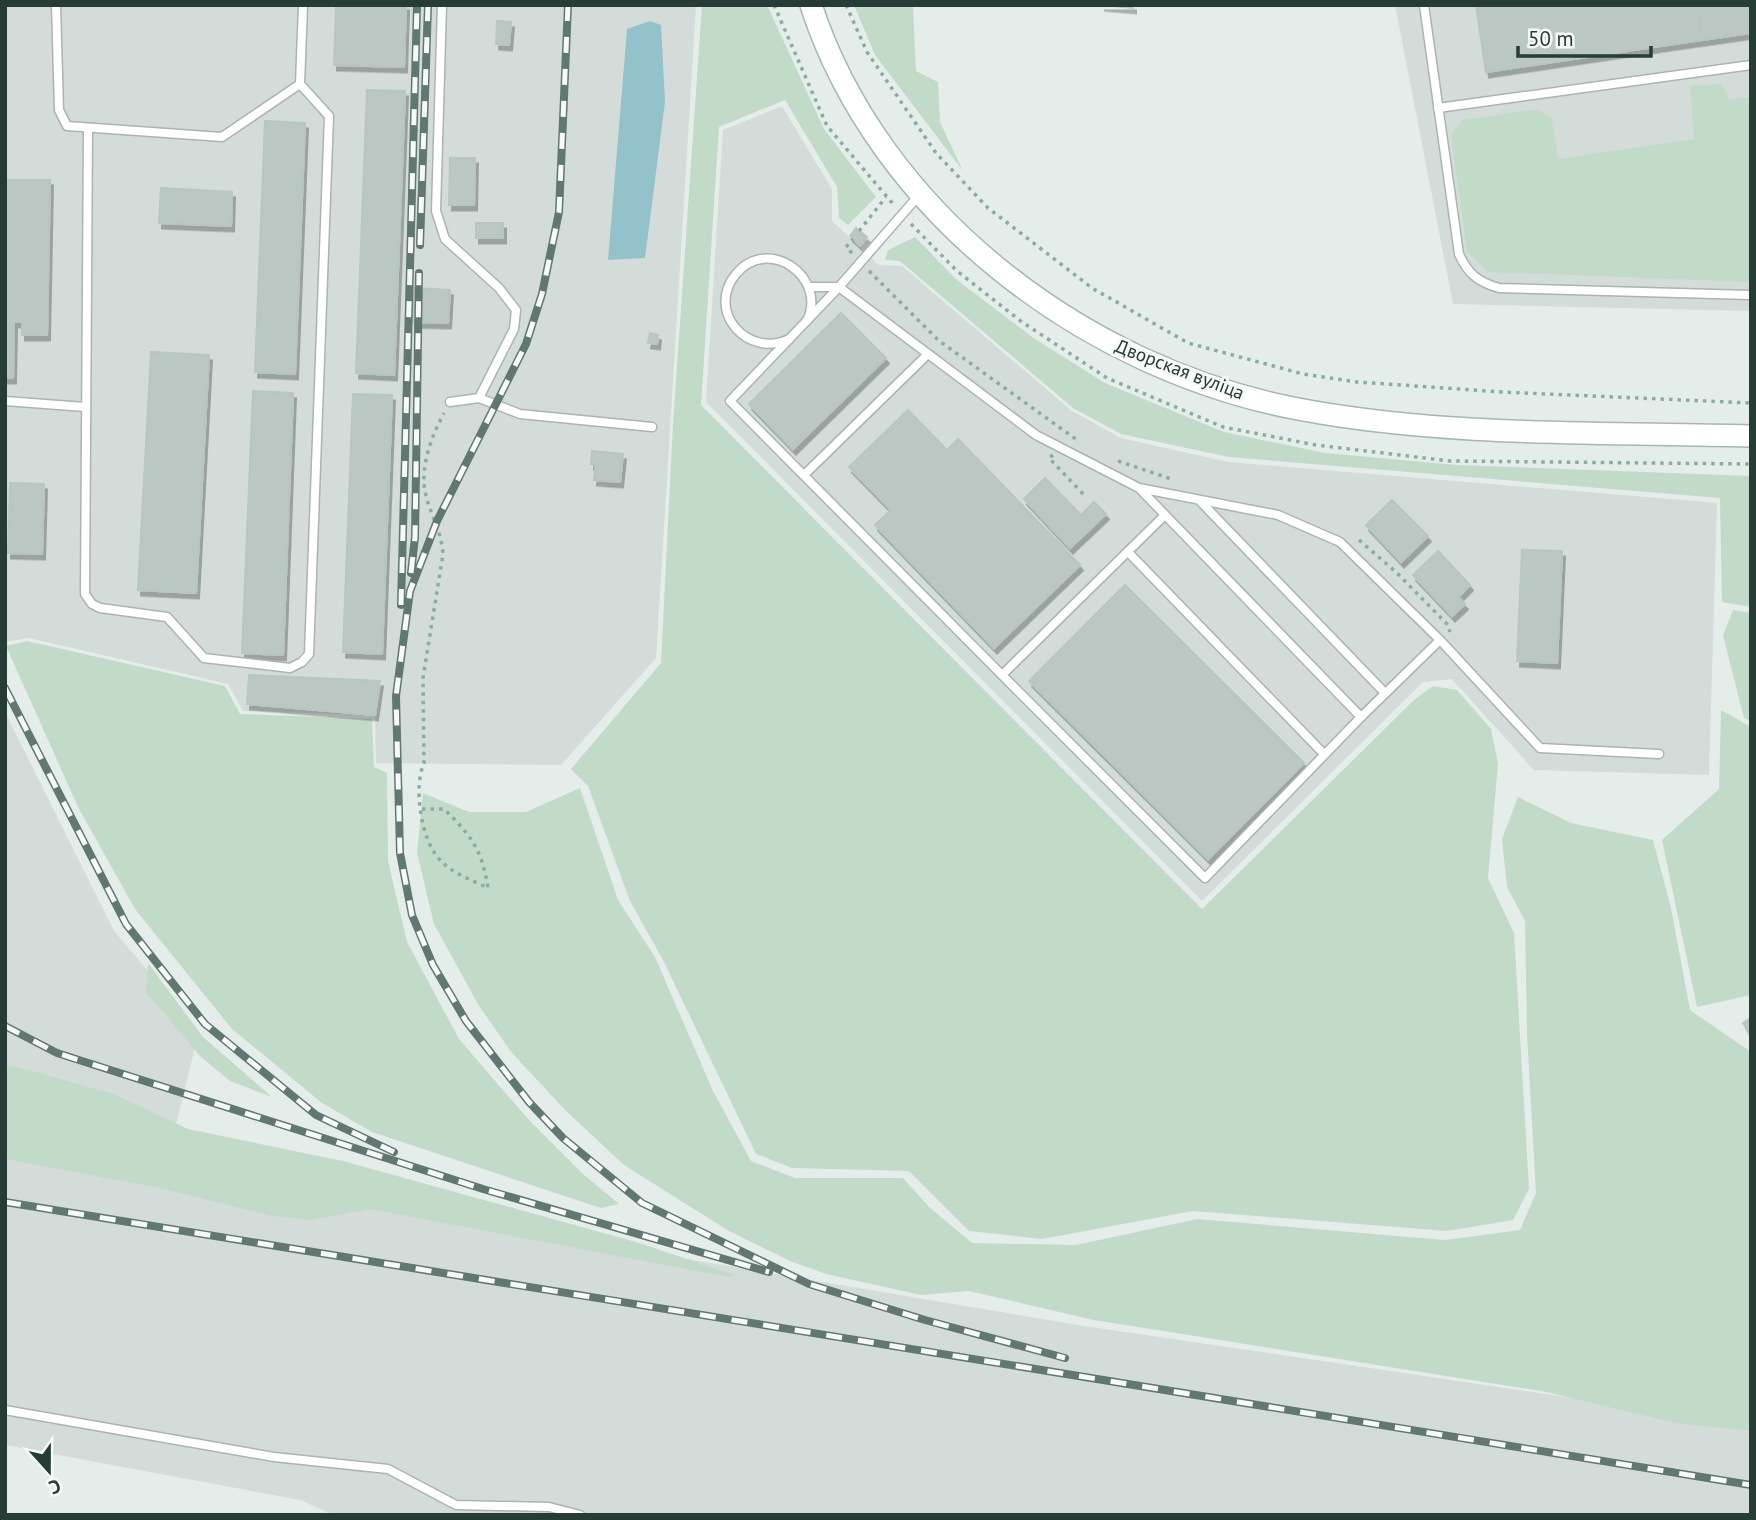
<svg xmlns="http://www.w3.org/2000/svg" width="1756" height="1520" viewBox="0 0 1756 1520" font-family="'PT Sans',sans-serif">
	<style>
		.built { fill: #d4dcd9 }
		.green { fill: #c1dbc8 }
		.water { fill: #94c2cb }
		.building { fill: #bbc7c3; stroke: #b8c6c0; stroke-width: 2; filter: url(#shadow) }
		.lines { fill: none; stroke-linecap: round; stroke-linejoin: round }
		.lane-casing { stroke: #a8b5b1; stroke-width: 11 }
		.secondary-casing { stroke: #a5b7b1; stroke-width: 24 }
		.path { stroke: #89ada2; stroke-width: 3.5; stroke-dasharray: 3.5 5; stroke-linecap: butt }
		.lane { stroke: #fff; stroke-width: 8 }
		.secondary { stroke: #fff; stroke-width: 21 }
		.rail-casing { stroke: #617872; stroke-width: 8 }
		.rail { stroke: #f6f9f8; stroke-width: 5; stroke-dasharray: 16; stroke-linecap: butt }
		.labels { text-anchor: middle; stroke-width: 6; stroke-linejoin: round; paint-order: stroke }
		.street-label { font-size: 19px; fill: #263d37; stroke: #f6f9f8 }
	</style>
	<defs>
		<filter id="shadow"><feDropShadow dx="3" dy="5.5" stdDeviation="0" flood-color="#0004"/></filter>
	</defs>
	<rect width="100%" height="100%" fill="#e5edea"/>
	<g class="built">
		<path d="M5,5H696L656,658L561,765L376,763L375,715L243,711L228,684L29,638L5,642Z"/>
		<path d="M1395,5H1751V311L1453,304Z"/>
		<path d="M782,106L832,189V221L879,265L902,266L1072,411L1121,438L1228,462L1717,503L1709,775L1534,770L1452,679L1423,682L1202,901L706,402L723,130Z"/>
		<path d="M5,712L114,931L199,1031L173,1137L5,1084Z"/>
		<path d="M5,1144L1084,1326L1751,1424V1515H334L300,1500L5,1445Z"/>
	</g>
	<g class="green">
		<path d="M702,5H767L824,129L876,197L848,225L839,218L837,187L785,100L719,127L701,405L1202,909L1414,700L1433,686L1457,690L1491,729L1498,764L1488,878L1514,933L1529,1189L1513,1220L1447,1231L1193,1211L1042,1239L969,1231L909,1171L792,1168L756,1154L664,962L630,901L588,786L571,769L661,663L673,424Z"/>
		<path d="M854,5H913L916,71L938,82L940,122L963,171L875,55Z"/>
		<path d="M1722,84L1729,99L1751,97V282L1488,272L1467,252L1451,135L1462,120L1538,109L1552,119L1558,159L1694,139L1690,86Z"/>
		<path d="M915,237L957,280L1032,337L1105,383L1224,432L1325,453L1457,465L1751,476V607L1722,602L1720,498L1229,457L1121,434L1073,408L900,261L885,260L888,250Z"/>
		<path d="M1733,610L1751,613V721L1744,718L1723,635Z"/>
		<path d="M27,641L225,686L240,714L372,719L374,767L387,773L388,861L407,942L459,1039L528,1119L583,1174L619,1204L601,1208L372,1132L322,1103L232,1029L135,909L78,807L6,646Z"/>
		<path d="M1721,710L1751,727V995L1697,1007L1662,840L1719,789Z"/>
		<path d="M580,788L618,900L655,957L713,1091L751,1161L795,1178H903L929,1207L972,1243L1076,1245L1197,1219L1445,1240L1520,1230L1536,1193L1527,1034L1525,921L1507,887L1502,839L1518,797L1571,823L1653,840L1671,908L1690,1010L1751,1052V1431L1675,1423L1547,1392L1094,1320L969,1291L921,1295L826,1274L790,1261L729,1231L624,1165L566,1111L512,1053L479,1006L434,924L417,853L423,793L469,812H526Z"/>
		<path d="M148,963L203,1037L272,1097L230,1081L200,1056L146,992Z"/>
		<path d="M14,1066L114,1094L188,1129L343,1161L636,1242L735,1275L728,1277L370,1209L311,1220L272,1216L155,1187L5,1159V1068Z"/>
	</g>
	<path class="water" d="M650,21L661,25L665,102L645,258L608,260L627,29Z"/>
	<g class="building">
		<path d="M336,5H406L404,67L334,65Z"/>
		<path d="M1101,5H1133V8Z"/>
		<path d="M1476,5H1697L1702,40L1486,72Z"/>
		<path d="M1697,5H1751V33L1702,40Z"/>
		<path d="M497,21L511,22L509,45L496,44Z"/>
		<path d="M367,90L405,91L394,375L356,373Z"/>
		<path d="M265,121L305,123L295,374L255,372Z"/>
		<path d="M450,158H475L474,205H449Z"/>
		<path d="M5,180H50L47,335H22V322H14L13,378H5Z"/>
		<path d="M161,188L232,192L231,226L159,223Z"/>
		<rect x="476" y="223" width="27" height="15"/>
		<path d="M856,228L867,237L860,245L850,236Z"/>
		<path d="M413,288L450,290L448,323L412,322Z"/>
		<path d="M841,313L886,358L793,449L749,404Z"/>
		<path d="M650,333L658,335L657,344L648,343Z"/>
		<path d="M151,352L209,355L196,593L138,590Z"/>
		<path d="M253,391L293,393L283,655L242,653Z"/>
		<path d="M353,394L392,395L382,654L343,652Z"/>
		<path d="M908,410L947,450L958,439L1080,565L994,648L875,525L891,510L849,467Z"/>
		<path d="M592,451L623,454L620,482L594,480L596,464H591Z"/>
		<path d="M1045,478L1081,515L1094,502L1106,514L1070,548L1024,499Z"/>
		<path d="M10,483L44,484L42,554L8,553Z"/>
		<path d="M1392,500L1428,536L1401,562L1366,525Z"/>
		<path d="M1522,550L1562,551L1557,663L1517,661Z"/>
		<path d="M1438,551L1470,585L1458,597L1465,604L1452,616L1413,575Z"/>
		<path d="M1125,585L1304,763L1208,859L1029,681Z"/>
		<path d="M249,675L380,681L375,715L247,704Z"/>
		<path d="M1751,1018V1036L1743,1023Z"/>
	</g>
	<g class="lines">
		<defs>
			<g id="lane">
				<path d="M56,5L59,110L67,126L222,137L300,84"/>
				<path d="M442,5L436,211L445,239L499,288L516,310L514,329L479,398L520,414L652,427"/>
				<path d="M1424,5L1459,254C1468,274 1478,282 1499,288L1751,295"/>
				<path d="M1438,108L1751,65"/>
				<path d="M88,128L85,594L92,604L100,608L167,617L204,658L290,668L302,662L309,654L329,116L300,84L303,5"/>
				<path d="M920,194L839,287L1036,435L1139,488L1278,515L1340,542L1440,640L1361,717L1139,488"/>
				<path d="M809,287H839"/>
				<path d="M839,287L730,401L1002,675L1165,515"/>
				<path d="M789,339C748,359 705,311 736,274C768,235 828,277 807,321"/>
				<path d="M5,401L85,407"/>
				<path d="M450,402L479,398"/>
				<path d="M804,475L928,354"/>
				<path d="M1200,501L1385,693"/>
				<path d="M1128,552L1324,754"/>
				<path d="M1440,640L1540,748L1659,754"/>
				<path d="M1002,675L1205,878L1361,717"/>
				<path d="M5,1410L274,1457L388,1469L456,1505L549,1507L580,1515"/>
			</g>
			<path id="secondary" d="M811,5C879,214 1086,369 1298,409C1446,437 1600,432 1751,436"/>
		</defs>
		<use href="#lane" class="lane-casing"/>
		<use href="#secondary" class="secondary-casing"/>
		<g class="path">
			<path d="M774,5L827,126L894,205"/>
			<path d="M846,5L867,52L936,153L988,208L1092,288L1188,343L1303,374L1357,382L1502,392L1751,403"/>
			<path d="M911,224L957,271L1022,322L1107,378L1223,427L1316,445L1450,461L1751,464"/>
			<path d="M859,231L886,197"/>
			<path d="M852,253L846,247L853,239"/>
			<path d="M869,271L938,340L1077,440"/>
			<path d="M1053,455L1049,458L1085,496"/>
			<path d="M1118,461L1174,480"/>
			<path d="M1359,540L1397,573L1448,625L1450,632"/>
			<path d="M422,809H444C472,836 482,850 488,888C474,881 452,873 441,861C421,842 413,787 424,763L423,678L443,554C441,527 429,514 425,491C420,467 432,435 444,413"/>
		</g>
		<use href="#lane" class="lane"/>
		<use href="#secondary" class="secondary"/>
		<defs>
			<g id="rail">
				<path d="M568,5L559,212L542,294L526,344L437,521L410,591L396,696L400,853L412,915L433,965L466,1021L529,1102L563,1138L642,1203L809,1284L925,1320L1065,1358"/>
				<path d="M420,245L428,5"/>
				<path d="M411,573L415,537L419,273"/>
				<path d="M401,605L417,5"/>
				<path d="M5,688L126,924L205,1024L316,1115L394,1152"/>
				<path d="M5,1026L57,1053L483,1189L769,1272"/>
				<path d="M5,1202L1751,1485"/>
			</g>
		</defs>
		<use href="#rail" class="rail-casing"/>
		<use href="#rail" class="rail"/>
	</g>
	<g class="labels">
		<g class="street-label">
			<text transform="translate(1180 369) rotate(21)" y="7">Дворская вуліца</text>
		</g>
	</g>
	<rect width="1756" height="1520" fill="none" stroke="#263d37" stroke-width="14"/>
	<g transform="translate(49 1471) rotate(159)" stroke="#f6f9f8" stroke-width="5" paint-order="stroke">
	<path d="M0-5L12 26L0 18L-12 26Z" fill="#263d37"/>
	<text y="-10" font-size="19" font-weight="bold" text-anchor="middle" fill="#263d37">С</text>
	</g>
	<path d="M1518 46v10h133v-10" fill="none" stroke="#263d37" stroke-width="3.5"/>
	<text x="1528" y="46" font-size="21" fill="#263d37" stroke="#f6f9f8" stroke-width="5" paint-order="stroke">50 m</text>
</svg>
